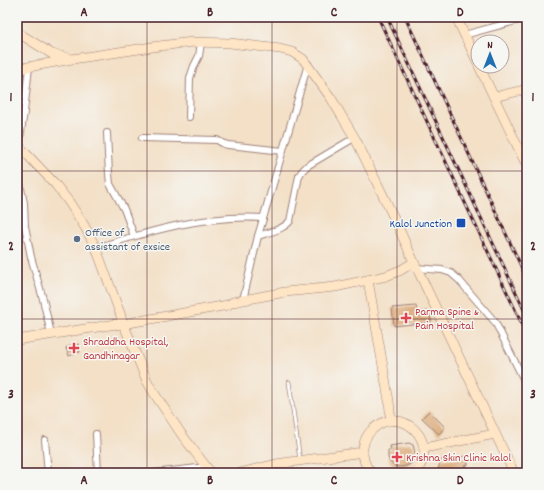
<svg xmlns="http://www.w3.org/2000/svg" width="544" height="490" viewBox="0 0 544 490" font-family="Dekko,sans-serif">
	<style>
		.building { fill: #deb083 }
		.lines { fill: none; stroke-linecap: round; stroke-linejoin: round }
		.lane-casing { stroke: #9e8079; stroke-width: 4.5 }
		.street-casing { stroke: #9e8079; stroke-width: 8 }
		.secondary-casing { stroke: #9e8079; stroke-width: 10 }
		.lane { stroke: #fff; stroke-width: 3 }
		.street { stroke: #fff; stroke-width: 6 }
		.secondary { stroke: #fee5c5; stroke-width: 9 }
		.rail-casing { stroke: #4a1f2b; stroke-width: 3 }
		.rail { stroke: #f6f6f2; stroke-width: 1.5; stroke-dasharray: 4.5; stroke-linecap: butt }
		.grid { fill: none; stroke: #4a1f2b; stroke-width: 1; stroke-opacity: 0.55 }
		.transit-dot { fill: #1a4fb4; stroke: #f6f6f2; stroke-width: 1.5 }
		.service-dot { fill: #5c6f8a; stroke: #f6f6f2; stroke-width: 1.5 }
		.health-dot { fill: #e0444e; stroke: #f6f6f2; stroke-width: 1.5 }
		.labels { text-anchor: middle; stroke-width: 3; stroke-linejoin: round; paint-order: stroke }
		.transit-label { font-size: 12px; fill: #164399; stroke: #f6f6f2; text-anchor: end }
		.service-label { font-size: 12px; fill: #4e5e75; stroke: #f6f6f2; text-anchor: start }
		.health-label { font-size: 12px; fill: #be3a42; stroke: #f6f6f2; text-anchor: start }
		.neatline { fill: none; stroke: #4a1f2b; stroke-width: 1.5 }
		.grid-label { font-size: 13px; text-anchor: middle; font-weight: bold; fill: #4a1f2b }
	</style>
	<rect width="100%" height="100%" fill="#f6f6f2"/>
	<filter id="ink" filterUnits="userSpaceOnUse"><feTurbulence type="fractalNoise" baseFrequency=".025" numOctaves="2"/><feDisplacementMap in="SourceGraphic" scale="8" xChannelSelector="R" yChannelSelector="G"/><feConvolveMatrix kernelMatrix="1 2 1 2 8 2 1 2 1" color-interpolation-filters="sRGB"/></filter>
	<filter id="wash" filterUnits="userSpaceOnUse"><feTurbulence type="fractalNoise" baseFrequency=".012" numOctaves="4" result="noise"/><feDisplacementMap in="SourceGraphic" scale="16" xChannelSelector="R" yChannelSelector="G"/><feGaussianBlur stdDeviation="0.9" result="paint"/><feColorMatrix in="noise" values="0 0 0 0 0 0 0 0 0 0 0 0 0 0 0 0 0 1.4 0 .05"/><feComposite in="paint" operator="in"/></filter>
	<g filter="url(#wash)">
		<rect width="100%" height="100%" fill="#f3e0c7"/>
		<g id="blocks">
			<g class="building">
				<path d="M416,306L417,312L429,311L431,322L394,326L392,308Z"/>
				<path d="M78,344L80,352L69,356L66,348Z"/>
				<path d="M429,411L445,427L439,434L422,418Z"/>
				<path d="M409,443L413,445L415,453L414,458L412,463L406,466L399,467L394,466L390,462L388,457V450H391L390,446Z"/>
				<path d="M467,456L468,465L464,466L465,470L452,473H437L441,460Z"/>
			</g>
		</g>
	</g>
	<g filter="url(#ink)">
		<use href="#blocks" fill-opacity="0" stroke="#9e8079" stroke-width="1"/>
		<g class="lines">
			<defs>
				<path id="lane" d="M289,382L300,460"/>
				<g id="street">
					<path d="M464,35L527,18"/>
					<path d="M189,117L190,78L194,66L199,56L201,43"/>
					<path d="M107,133L109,174L110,184L124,209L134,236"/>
					<path d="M142,138L217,140L224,144L228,145L283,151"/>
					<path d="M17,158L24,112L29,67"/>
					<path d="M17,167L18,175L24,203L25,226L31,257L43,299L51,334"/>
					<path d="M258,236C269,232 283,230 290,221L299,176L302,171L307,166L354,138"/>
					<path d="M96,248C150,231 206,214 263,218"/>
					<path d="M416,268L442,270L451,273L459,280L495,322L527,386"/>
					<path d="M243,300L258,236L308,64"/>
					<path d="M96,434L98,473"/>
					<path d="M45,440L48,473"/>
					<path d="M153,473L207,467"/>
				</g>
				<g id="secondary">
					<path d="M456,17L478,63"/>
					<path d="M17,32L52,54L69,58"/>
					<path d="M479,66L527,166"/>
					<path d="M17,69L72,59L159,46L193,42L230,43L280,49L292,52L303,59L331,98L356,140L395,220L414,262L514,473"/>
					<path d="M494,97L527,89"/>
					<path d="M17,144L55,184L69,202L85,227L96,248L121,316V318L147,381L154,393L182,435L211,473"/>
					<path d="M368,280L389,401L391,421"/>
					<path d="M17,340L116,324L118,325L123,324L228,305L233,302L285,292L335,287L386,276L401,270L414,262"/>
					<path d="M424,448L495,434"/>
					<path d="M240,473L276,464L363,452"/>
					<path d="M372,473C365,467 362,457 363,448C364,441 367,434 373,429C402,403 442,443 415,473"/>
				</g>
			</defs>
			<use href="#lane" class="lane-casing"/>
			<use href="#street" class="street-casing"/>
			<use href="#secondary" class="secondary-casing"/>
			<use href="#lane" class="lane"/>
			<use href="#street" class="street"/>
			<use href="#secondary" class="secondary"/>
			<defs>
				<g id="rail">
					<path d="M378,17L527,335"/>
					<path d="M387,17L527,316"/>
					<path d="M405,17L527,279"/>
				</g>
			</defs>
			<use href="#rail" class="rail-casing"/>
			<use href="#rail" class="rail"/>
		</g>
	</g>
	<path class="grid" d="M147,17V473M272,17V473M397,17V473M17,171H527M17,319H527"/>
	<rect class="transit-dot" x="456" y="218" width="10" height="10" rx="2"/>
	<circle class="service-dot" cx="77" cy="239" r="4"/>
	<g class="health-dot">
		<path d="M404 312h4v4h4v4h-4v4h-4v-4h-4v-4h4z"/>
		<path d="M72 342h4v4h4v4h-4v4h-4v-4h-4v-4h4z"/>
		<path d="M395 451h4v4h4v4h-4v4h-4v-4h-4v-4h4z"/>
	</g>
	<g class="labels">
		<g class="transit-label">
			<text x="452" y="227">Kalol Junction</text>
		</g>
		<g class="service-label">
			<text x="85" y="236">Office of<tspan x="85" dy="14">assistant of exsice</tspan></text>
		</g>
		<g class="health-label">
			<text x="415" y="315">Parma Spine &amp;<tspan x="415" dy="14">Pain Hospital</tspan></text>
			<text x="83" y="345">Shraddha Hospital,<tspan x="83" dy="14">Gandhinagar</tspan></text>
			<text x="406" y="461">Krishna Skin Clinic kalol</text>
		</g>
	</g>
	<rect width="544" height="490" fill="none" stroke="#f6f6f2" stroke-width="44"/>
	<g transform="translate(490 54)"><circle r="19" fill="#f6f6f2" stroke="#b1a0a2"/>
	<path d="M0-3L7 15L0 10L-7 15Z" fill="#1f6fb2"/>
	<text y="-6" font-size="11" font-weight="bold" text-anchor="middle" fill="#4a1f2b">N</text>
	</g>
	<rect x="22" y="22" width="500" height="446" class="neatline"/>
	<g class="grid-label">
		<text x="84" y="16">A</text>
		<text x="210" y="16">B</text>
		<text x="334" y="16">C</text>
		<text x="460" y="16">D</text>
		<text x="11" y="101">1</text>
		<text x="533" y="101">1</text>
		<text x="11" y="250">2</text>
		<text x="533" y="250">2</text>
		<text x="11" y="398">3</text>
		<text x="533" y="398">3</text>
		<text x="84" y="484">A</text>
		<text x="210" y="484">B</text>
		<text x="334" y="484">C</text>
		<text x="460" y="484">D</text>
	</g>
</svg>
